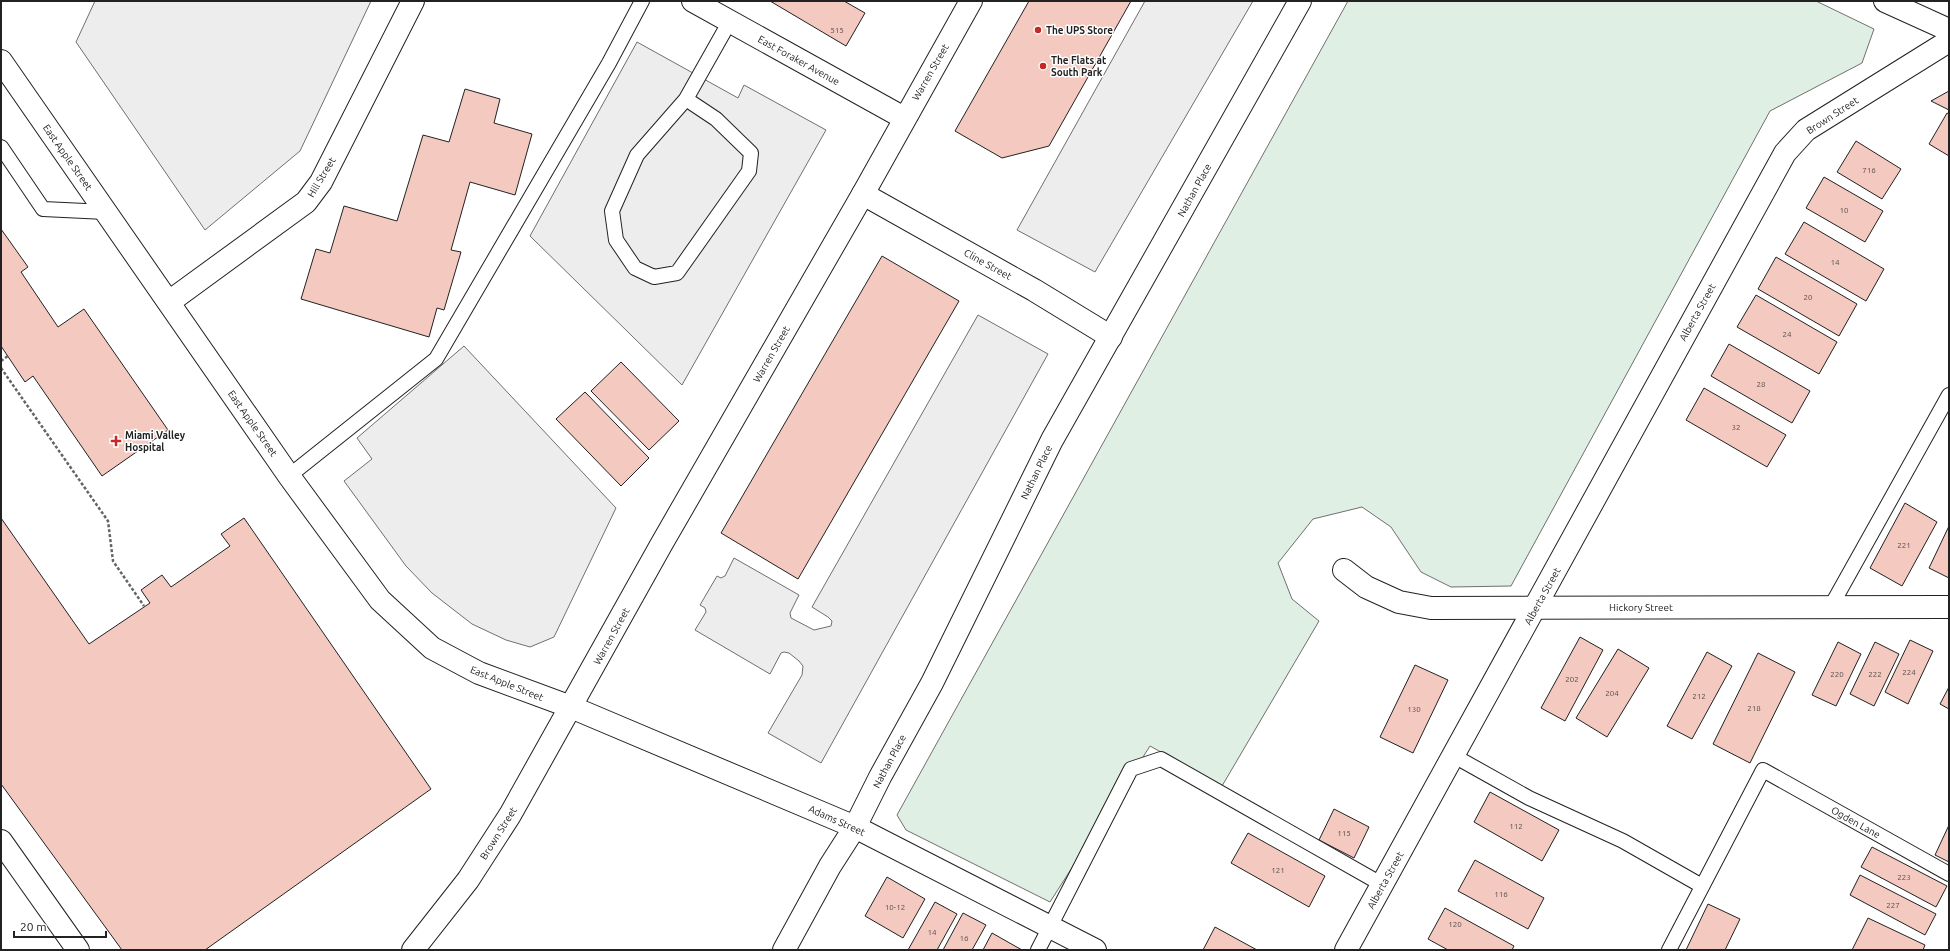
<svg xmlns="http://www.w3.org/2000/svg" width="1950" height="951" viewBox="0 0 1950 951" font-family="Ubuntu,sans-serif">
	<style>
		.green { fill: #e0efe3; stroke: #6f6f6f }
		.parking { fill: #ededed; stroke: #6f6f6f }
		.building { fill: #f3c9c0; stroke: #222 }
		.lines { fill: none; stroke-linecap: round; stroke-linejoin: round }
		.lane-casing { stroke: #222; stroke-width: 16 }
		.street-casing { stroke: #222; stroke-width: 24 }
		.secondary-casing { stroke: #222; stroke-width: 24 }
		.path { stroke: #646464; stroke-width: 2.5; stroke-dasharray: 3 2; stroke-linecap: butt }
		.lane { stroke: #fff; stroke-width: 14 }
		.street { stroke: #fff; stroke-width: 22 }
		.secondary { stroke: #fff; stroke-width: 22 }
		.poi-dot { fill: #c62828; stroke: #fff; stroke-width: 1.5 }
		.labels { text-anchor: middle; stroke-width: 3; stroke-linejoin: round; paint-order: stroke }
		.number-label { font-size: 8px; fill: #564c4a }
		.poi-label { font-size: 10px; font-weight: bold; fill: #222; stroke: #fff; text-anchor: start }
		.street-label { font-size: 10px; fill: #222; stroke: #fff }
	</style>
	<rect width="100%" height="100%" fill="#fff"/>
	<path class="green" d="M1348,1H1816L1874,29L1862,63L1770,111L1511,586L1451,587L1421,572L1391,527L1362,507L1313,519L1278,563L1292,599L1319,621L1222,786L1150,746L1050,902L906,830L897,815Z"/>
	<g class="parking">
		<path d="M95,1H371L300,151L205,230L76,42Z"/>
		<path d="M1145,1H1253L1095,272L1017,230Z"/>
		<path d="M637,42L738,98L744,85L826,130L682,385L530,236Z"/>
		<path d="M978,315L1048,354L821,763L768,733L802,675L803,666L799,661L789,653L784,652L781,653L770,674L695,630L706,612L705,608L700,605L717,576L721,578L725,576L734,558L799,595L790,613L791,618L814,630L831,626L832,621L828,617L812,607Z"/>
		<path d="M464,346L616,508L554,637L530,647L506,640L472,624L432,593L406,566L344,481L372,459L357,438Z"/>
	</g>
	<g class="building">
		<path d="M770,1H844L865,13L846,46Z"/>
		<path d="M1029,1H1131L1049,146L1002,158L955,131Z"/>
		<path d="M465,89L500,99L494,123L532,134L515,195L470,182L451,250L461,252L444,310L437,308L429,337L301,299L316,249L330,253L344,206L397,221L423,135L449,142Z"/>
		<path d="M1949,91V110L1931,101Z"/>
		<path d="M1947,113L1949,114V156L1929,144Z"/>
		<path d="M1856,141L1901,169L1882,199L1837,172Z"/>
		<path d="M1824,177L1883,211L1865,242L1806,208Z"/>
		<path d="M1804,222L1884,269L1866,301L1785,254Z"/>
		<path d="M1,229L28,267L21,272L58,327L84,309L168,430L102,476L33,376L25,382L1,346Z"/>
		<path d="M882,256L959,301L798,579L721,533Z"/>
		<path d="M1776,257L1857,304L1839,336L1758,289Z"/>
		<path d="M1756,295L1837,342L1819,374L1737,327Z"/>
		<path d="M1729,344L1810,391L1792,423L1711,376Z"/>
		<path d="M621,362L679,421L649,450L591,391Z"/>
		<path d="M1704,388L1786,435L1767,467L1686,420Z"/>
		<path d="M585,392L649,458L621,486L556,419Z"/>
		<path d="M1905,503L1937,522L1902,586L1870,568Z"/>
		<path d="M1,518L89,644L150,603L141,590L162,575L171,587L230,546L221,534L244,518L431,789L205,950H122L1,784Z"/>
		<path d="M1949,526V578L1929,568Z"/>
		<path d="M1580,637L1603,650L1565,721L1541,708Z"/>
		<path d="M1910,640L1933,651L1908,704L1885,692Z"/>
		<path d="M1838,642L1861,654L1836,706L1812,695Z"/>
		<path d="M1875,642L1899,654L1874,706L1850,694Z"/>
		<path d="M1618,649L1649,668L1607,737L1576,718Z"/>
		<path d="M1707,652L1732,666L1692,739L1667,726Z"/>
		<path d="M1758,653L1795,672L1750,763L1713,744Z"/>
		<path d="M1415,665L1448,680L1413,753L1380,737Z"/>
		<path d="M1949,687V709L1940,704Z"/>
		<path d="M1490,792L1559,830L1542,861L1474,822Z"/>
		<path d="M1334,809L1369,827L1354,858L1319,840Z"/>
		<path d="M1949,825V862L1935,855Z"/>
		<path d="M1248,833L1325,876L1309,907L1231,863Z"/>
		<path d="M1872,847L1947,886L1936,907L1861,867Z"/>
		<path d="M1475,860L1544,898L1528,929L1458,891Z"/>
		<path d="M1860,875L1936,914L1925,935L1850,895Z"/>
		<path d="M887,877L925,899L903,938L865,916Z"/>
		<path d="M935,902L957,914L937,950H908Z"/>
		<path d="M1708,904L1740,919L1725,950H1686Z"/>
		<path d="M1445,908L1514,946L1512,950H1448L1428,939Z"/>
		<path d="M963,913L986,925L972,950H943Z"/>
		<path d="M1868,918L1925,945L1923,950H1852Z"/>
		<path d="M1215,927L1257,950H1203Z"/>
		<path d="M992,933L1022,950H983Z"/>
	</g>
	<g class="lines">
		<defs>
			<g id="lane">
				<path d="M686,99L716,119L751,153L749,171L677,273L654,277L635,268L616,240L612,211L637,155L686,99L730,21"/>
				<path d="M1,147L43,209L106,212"/>
				<path d="M289,476L436,359L609,63L642,1"/>
				<path d="M1830,608L1949,395"/>
				<path d="M1454,756L1529,798L1623,841L1702,886"/>
				<path d="M1038,950L1131,769L1161,759L1383,885"/>
				<path d="M1669,950L1763,770L1949,874"/>
			</g>
			<g id="street">
				<path d="M693,1L904,118"/>
				<path d="M1885,1L1949,30"/>
				<path d="M1,61L289,476L380,600L432,648L479,673L571,707L855,827L1095,950"/>
				<path d="M863,194L1034,290L1111,337"/>
				<path d="M169,302L306,202L321,182L413,1"/>
				<path d="M1344,570L1366,587L1399,602L1431,608L1949,607"/>
				<path d="M1,841L78,950"/>
				<path d="M784,950L830,866L855,827L880,777L932,683L1052,440L1300,1"/>
				<path d="M1346,950L1785,153L1806,130L1949,41"/>
			</g>
			<path id="secondary" d="M413,950L468,880L510,815L661,545L863,194L971,1"/>
		</defs>
		<use href="#lane" class="lane-casing"/>
		<use href="#street" class="street-casing"/>
		<use href="#secondary" class="secondary-casing"/>
		<g class="path">
			<path d="M1,361L8,356"/>
			<path d="M1,368L108,521L113,561L144,606"/>
		</g>
		<use href="#lane" class="lane"/>
		<use href="#street" class="street"/>
		<use href="#secondary" class="secondary"/>
	</g>
	<g class="poi-dot">
		<circle cx="1038" cy="30" r="4"/>
		<circle cx="1043" cy="66" r="4"/>
		<path d="M114 435h4v4h4v4h-4v4h-4v-4h-4v-4h4z"/>
	</g>
	<g class="labels">
		<g class="number-label">
			<text x="837" y="33">515</text>
			<text x="1869" y="173">716</text>
			<text x="1844" y="213">10</text>
			<text x="1835" y="265">14</text>
			<text x="1808" y="300">20</text>
			<text x="1787" y="337">24</text>
			<text x="1761" y="387">28</text>
			<text x="1736" y="430">32</text>
			<text x="1904" y="548">221</text>
			<text x="1909" y="675">224</text>
			<text x="1837" y="677">220</text>
			<text x="1875" y="677">222</text>
			<text x="1572" y="682">202</text>
			<text x="1612" y="696">204</text>
			<text x="1699" y="699">212</text>
			<text x="1754" y="711">218</text>
			<text x="1414" y="712">130</text>
			<text x="1516" y="829">112</text>
			<text x="1344" y="836">115</text>
			<text x="1278" y="873">121</text>
			<text x="1904" y="880">223</text>
			<text x="1501" y="897">116</text>
			<text x="1893" y="908">227</text>
			<text x="895" y="910">10-12</text>
			<text x="1455" y="927">120</text>
			<text x="932" y="935">14</text>
			<text x="964" y="941">16</text>
		</g>
		<g class="poi-label">
			<text x="1046" y="34">The UPS Store</text>
			<text x="1051" y="64">The Flats at<tspan x="1051" dy="12">South Park</tspan></text>
			<text x="125" y="439">Miami Valley<tspan x="125" dy="12">Hospital</tspan></text>
		</g>
		<g class="street-label">
			<text transform="translate(799 60) rotate(29)" y="4">East Foraker Avenue</text>
			<text transform="translate(930 72) rotate(-60)" y="4">Warren Street</text>
			<text transform="translate(1832 115) rotate(-33)" y="4">Brown Street</text>
			<text transform="translate(68 157) rotate(55)" y="4">East Apple Street</text>
			<text transform="translate(321 177) rotate(-59)" y="4">Hill Street</text>
			<text transform="translate(1194 190) rotate(-61)" y="4">Nathan Place</text>
			<text transform="translate(988 264) rotate(29)" y="4">Cline Street</text>
			<text transform="translate(1697 312) rotate(-61)" y="4">Alberta Street</text>
			<text transform="translate(771 354) rotate(-60)" y="4">Warren Street</text>
			<text transform="translate(253 423) rotate(55)" y="4">East Apple Street</text>
			<text transform="translate(1036 472) rotate(-64)" y="4">Nathan Place</text>
			<text transform="translate(1542 596) rotate(-61)" y="4">Alberta Street</text>
			<text x="1641" y="611">Hickory Street</text>
			<text transform="translate(611 636) rotate(-61)" y="4">Warren Street</text>
			<text transform="translate(507 683) rotate(22)" y="4">East Apple Street</text>
			<text transform="translate(889 761) rotate(-62)" y="4">Nathan Place</text>
			<text transform="translate(837 820) rotate(24)" y="4">Adams Street</text>
			<text transform="translate(1856 822) rotate(29)" y="4">Ogden Lane</text>
			<text transform="translate(498 833) rotate(-58)" y="4">Brown Street</text>
			<text transform="translate(1385 880) rotate(-61)" y="4">Alberta Street</text>
		</g>
	</g>
	<rect width="1950" height="951" fill="none" stroke="#222222" stroke-width="4"/>
	<path d="M14 931v6h92v-6" fill="none" stroke="#222222" stroke-width="2"/>
	<text x="20" y="931" font-size="12" fill="#222222" stroke="#ffffff" stroke-width="3" paint-order="stroke">20 m</text>
</svg>
